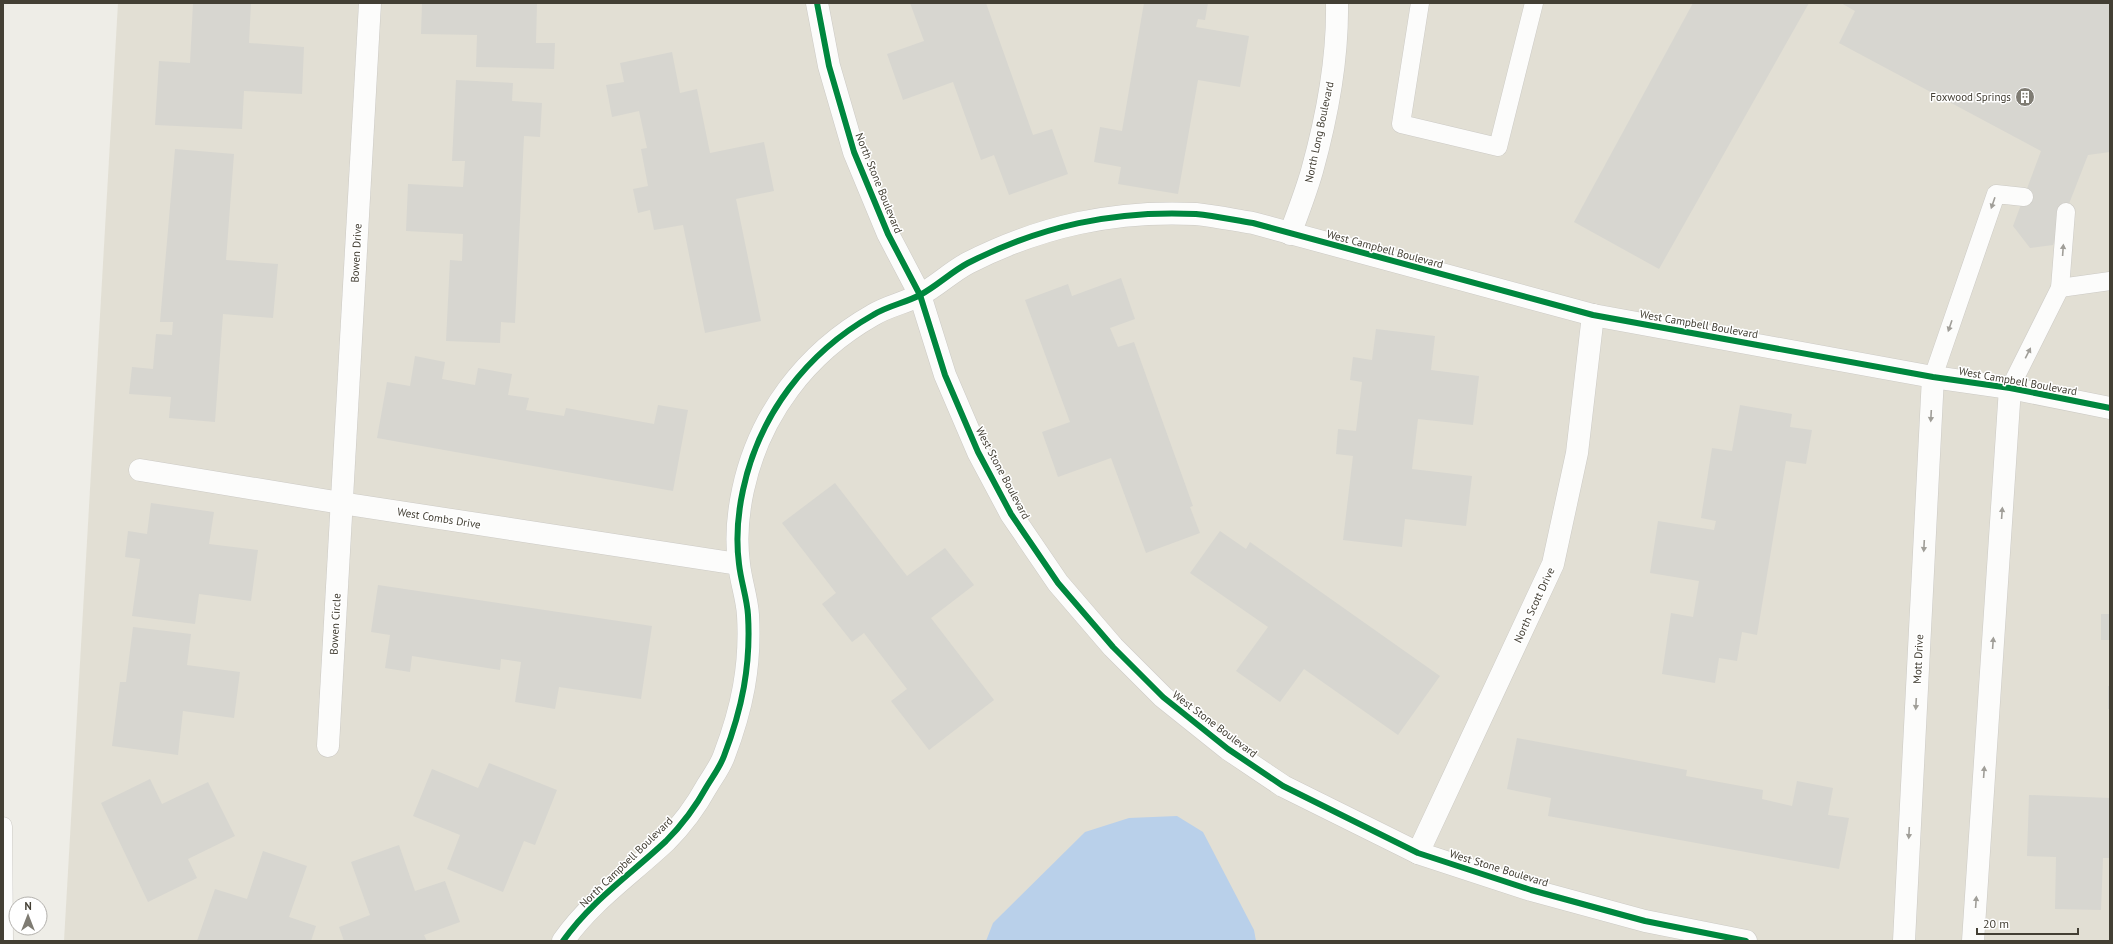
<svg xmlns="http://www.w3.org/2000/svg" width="2113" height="944" viewBox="0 0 2113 944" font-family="'PT Sans',sans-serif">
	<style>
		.residential { fill: #e2dfd4 }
		.water { fill: #b9d0ea }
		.building { fill: #d7d6d0 }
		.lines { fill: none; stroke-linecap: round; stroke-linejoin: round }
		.lane-casing { stroke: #cccac5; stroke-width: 19 }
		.street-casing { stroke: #cccac5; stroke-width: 23 }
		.lane { stroke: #fcfcfb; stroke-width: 18 }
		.street { stroke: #fcfcfb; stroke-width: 22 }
		.cycleway-casing { stroke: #fff; stroke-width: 8 }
		.cycleway { stroke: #00873e; stroke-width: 6 }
		.oneway { fill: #a09e98 }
		.labels { text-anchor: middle; stroke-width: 3; stroke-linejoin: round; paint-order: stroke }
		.poi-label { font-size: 11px; fill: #433f34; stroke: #fff; text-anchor: end }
		.street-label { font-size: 11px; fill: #433f34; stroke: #fff }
	</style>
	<rect width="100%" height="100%" fill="#eeede7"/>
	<path class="residential" d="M118,3H2110V941H64Z"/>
	<path class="water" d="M1177,816L1203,832L1254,930L1256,941H986L993,923L1085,832L1129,818Z"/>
	<g class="building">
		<path d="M193,3H251L249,43L304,47L302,94L244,91L242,129L155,125L159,61L190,63Z"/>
		<path d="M422,3H537L536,43H555L554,69L476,67L477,35L421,34Z"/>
		<path d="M910,3H986L1033,135L1052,129L1068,174L1009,195L994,155L981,160L953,82L903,100L887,54L924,41Z"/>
		<path d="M1144,3H1208L1205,20L1198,19L1196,27L1249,36L1240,87L1198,80L1178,194L1118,184L1121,167L1094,162L1100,127L1122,131Z"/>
		<path d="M1693,3H1809L1659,269L1574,222Z"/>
		<path d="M1841,3H2110V152L2088,155L2053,245L2030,248L2013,226L2041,151L1839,43L1855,11Z"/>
		<path d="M672,52L680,93L697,89L710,153L764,142L774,191L736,199L761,321L705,333L683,225L654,230L650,210L638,213L633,189L648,186L641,149L647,148L639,111L612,117L606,85L624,82L620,63Z"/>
		<path d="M456,80L513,83L512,101L542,103L540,137L524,136L515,323L501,322L500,343L446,341L450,260L462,261L463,234L406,231L408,184L463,187L465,161H452Z"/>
		<path d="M175,149L234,154L226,260L278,264L273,318L223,314L215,422L169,418L171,397L129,394L132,367L153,369L156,334L172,335L173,322H160Z"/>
		<path d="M1121,278L1135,319L1110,328L1118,347L1134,342L1193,506L1190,507L1200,533L1146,553L1111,458L1058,477L1042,432L1070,422L1025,300L1068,284L1072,296Z"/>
		<path d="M1376,329L1435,336L1431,370L1479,376L1473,425L1418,419L1412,469L1472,476L1466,526L1405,519L1402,547L1343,540L1353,456L1336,454L1338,429L1356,431L1362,382L1350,380L1353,357L1372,360Z"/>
		<path d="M415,356L445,362L442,379L475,385L478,368L512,374L508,395L529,398L526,410L564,416L566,408L654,424L658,405L688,410L673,491L377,438L387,382L410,386Z"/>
		<path d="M1740,405L1792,414L1790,427L1812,430L1806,464L1786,461L1757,635L1742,632L1737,661L1719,658L1715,683L1662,674L1671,613L1693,617L1699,581L1650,573L1658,521L1714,530L1716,521L1701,518L1712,448L1732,451Z"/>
		<path d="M835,483L907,576L945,548L974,585L931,618L994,700L929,750L891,701L907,689L864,633L852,642L822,604L836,593L782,523Z"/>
		<path d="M151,503L214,512L209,544L258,550L251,601L199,594L195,624L132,616L140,559L125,557L128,531L147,534Z"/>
		<path d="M1220,531L1246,549L1250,542L1440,676L1398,735L1304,669L1280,702L1236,671L1268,627L1190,573Z"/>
		<path d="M378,585L652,626L641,699L559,687L555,709L515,702L521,662L501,659L500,670L412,656L410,672L385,668L390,635L371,632Z"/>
		<rect x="2101" y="614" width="9" height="26"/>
		<path d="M133,627L191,634L187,665L240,672L234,718L183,711L178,755L112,746L120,682H126Z"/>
		<rect x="2108" y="686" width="2" height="23"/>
		<path d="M1517,738L1687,770L1686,776L1763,790L1762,799L1792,806L1797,781L1833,788L1828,815L1849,818L1839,869L1548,816L1551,798L1507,789Z"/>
		<path d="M489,763L557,790L535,845L524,841L503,892L447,869L460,835L413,816L432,769L478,788Z"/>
		<path d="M150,779L162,804L208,782L235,836L188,859L197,878L148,902L101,803Z"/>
		<path d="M2029,795L2110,798V858H2103L2101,910L2055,909L2056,857L2027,856Z"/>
		<path d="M399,845L415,891L445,881L460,922L424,935L427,941H344L339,927L370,915L351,862Z"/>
		<path d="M263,851L307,866L289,917L316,926L311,941H197L215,889L247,899Z"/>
	</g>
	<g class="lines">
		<defs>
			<g id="lane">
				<path d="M1420,3L1401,124L1498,147L1534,3"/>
				<path d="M2060,288L2110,281"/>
				<path d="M1933,377L1996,194L2024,197"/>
				<path d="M2010,388L2060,288L2066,212"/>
				<path d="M3,826L4,941"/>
			</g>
			<g id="street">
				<path d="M817,3L829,66L854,152L888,234L920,295L945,375L978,452L1011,514L1058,583L1113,647L1163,697L1228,749L1283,786L1418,853L1531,890L1645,921L1746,941"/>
				<path d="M1290,234C1298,213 1306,192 1312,171C1327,117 1338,59 1337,3"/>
				<path d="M140,470L341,503L738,564"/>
				<path d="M328,746L370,3"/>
				<path d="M1418,853L1553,564L1577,453L1593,315"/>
				<path d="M563,941C591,901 631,874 666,841C682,825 696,806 707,786C713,776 720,767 724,756C742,709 751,666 748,615C747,598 741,582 739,564C736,541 738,513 743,490C759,415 806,353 873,315C887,306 905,303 920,295C937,286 951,272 968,263C1041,226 1114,210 1196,214C1215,216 1234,220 1253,223L1593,315L1933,377L2010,388L2110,408"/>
				<path d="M1904,941L1933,377"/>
				<path d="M1973,941L2010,388"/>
			</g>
		</defs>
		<use href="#lane" class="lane-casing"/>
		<use href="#street" class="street-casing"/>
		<use href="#lane" class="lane"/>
		<use href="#street" class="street"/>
		<defs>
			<g id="cycleway">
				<path d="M817,3L829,66L854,152L888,234L920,295L945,375L978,452L1011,514L1058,583L1113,647L1163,697L1228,749L1283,786L1418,853L1531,890L1645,921L1746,941"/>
				<path d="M563,941C591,901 631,874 666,841C682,825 696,806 707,786C713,776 720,767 724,756C742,709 751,666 748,615C747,598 741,582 739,564C736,541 738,513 743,490C759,415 806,353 873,315C887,306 905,303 920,295C937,286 951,272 968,263C1041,226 1114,210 1196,214C1215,216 1234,220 1253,223L1593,315L1933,377L2010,388L2110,408"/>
			</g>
		</defs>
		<use href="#cycleway" class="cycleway-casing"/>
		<use href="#cycleway" class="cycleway"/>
	</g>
	<defs><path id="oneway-solid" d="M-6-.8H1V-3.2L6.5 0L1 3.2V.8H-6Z"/></defs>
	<g class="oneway">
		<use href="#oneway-solid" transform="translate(1993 203) rotate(109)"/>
		<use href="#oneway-solid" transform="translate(2063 250) rotate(-86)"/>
		<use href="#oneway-solid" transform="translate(1950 326) rotate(109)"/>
		<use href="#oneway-solid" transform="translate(2028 353) rotate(-63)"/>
		<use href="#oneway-solid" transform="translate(1931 416) rotate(93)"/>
		<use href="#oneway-solid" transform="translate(2002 513) rotate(-86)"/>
		<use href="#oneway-solid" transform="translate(1924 546) rotate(93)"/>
		<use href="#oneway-solid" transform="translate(1993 643) rotate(-86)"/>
		<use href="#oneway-solid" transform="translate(1916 704) rotate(93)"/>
		<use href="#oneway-solid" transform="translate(1984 772) rotate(-86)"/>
		<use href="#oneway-solid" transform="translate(1909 833) rotate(93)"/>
		<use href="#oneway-solid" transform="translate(1976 902) rotate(-86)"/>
	</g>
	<defs>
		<symbol id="building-disc" viewBox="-11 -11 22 22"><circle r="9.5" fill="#7f7c73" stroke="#fff"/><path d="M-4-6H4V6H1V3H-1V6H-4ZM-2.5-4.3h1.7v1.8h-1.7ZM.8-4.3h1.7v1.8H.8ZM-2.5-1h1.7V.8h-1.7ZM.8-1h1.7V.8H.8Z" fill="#fff"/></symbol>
	</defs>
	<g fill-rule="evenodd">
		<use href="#building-disc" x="2014" y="86" width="22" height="22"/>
	</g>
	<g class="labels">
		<g class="poi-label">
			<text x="2011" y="101">Foxwood Springs</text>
		</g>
		<g class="street-label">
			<text transform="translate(1319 132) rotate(-78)" y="4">North Long Boulevard</text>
			<text transform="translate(879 183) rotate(68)" y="4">North Stone Boulevard</text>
			<text transform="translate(1385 249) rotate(15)" y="4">West Campbell Boulevard</text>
			<text transform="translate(356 253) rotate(-87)" y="4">Bowen Drive</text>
			<text transform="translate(1699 324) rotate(10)" y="4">West Campbell Boulevard</text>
			<text transform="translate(2018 381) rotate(10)" y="4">West Campbell Boulevard</text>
			<text transform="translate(1003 473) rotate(62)" y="4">West Stone Boulevard</text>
			<text transform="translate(439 518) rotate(9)" y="4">West Combs Drive</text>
			<text transform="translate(1534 605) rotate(-65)" y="4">North Scott Drive</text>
			<text transform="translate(335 624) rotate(-87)" y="4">Bowen Circle</text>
			<text transform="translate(1918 659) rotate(-87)" y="4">Mott Drive</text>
			<text transform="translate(1215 724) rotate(37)" y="4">West Stone Boulevard</text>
			<text transform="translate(626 862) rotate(-44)" y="4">North Campbell Boulevard</text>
			<text transform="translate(1499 868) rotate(17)" y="4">West Stone Boulevard</text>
		</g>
	</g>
	<rect width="2113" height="944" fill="none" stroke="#433f34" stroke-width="8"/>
	<g transform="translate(28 916)"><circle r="19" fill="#ffffff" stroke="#b4b2ae"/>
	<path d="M0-3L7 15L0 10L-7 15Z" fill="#7f7c73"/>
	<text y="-6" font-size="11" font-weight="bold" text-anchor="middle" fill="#433f34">N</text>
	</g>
	<path d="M1977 928v6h101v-6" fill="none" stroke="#433f34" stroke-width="2"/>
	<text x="1983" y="928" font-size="12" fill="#433f34" stroke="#ffffff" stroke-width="3" paint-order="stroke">20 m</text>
</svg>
